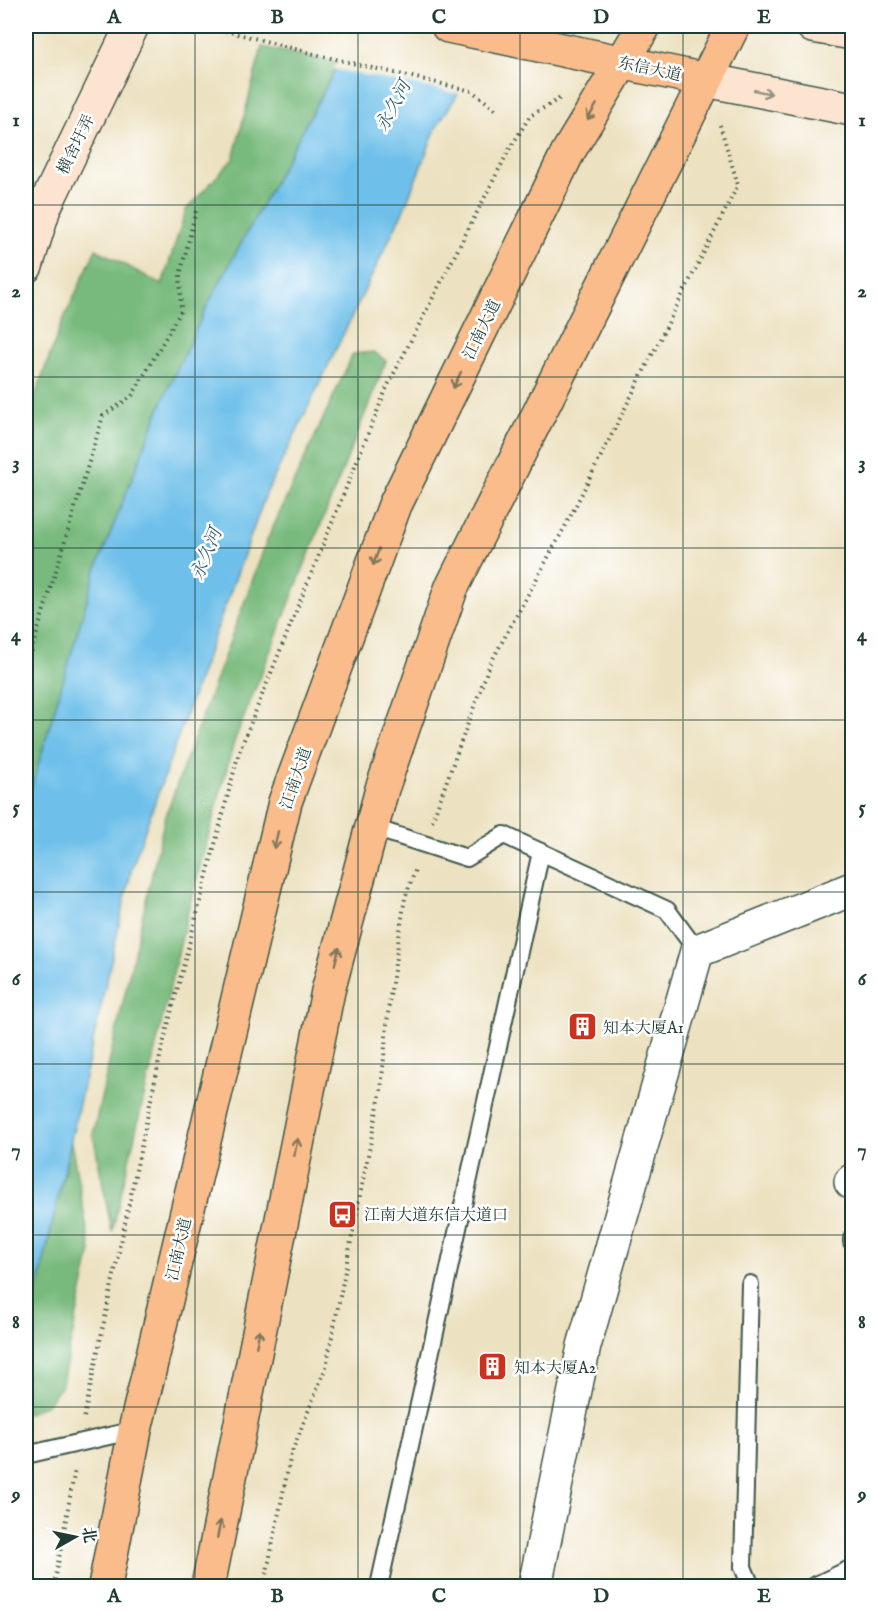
<svg xmlns="http://www.w3.org/2000/svg" width="878" height="1612" viewBox="0 0 878 1612" font-family="'IM FELL English','Noto Serif SC',serif">
	<style>
		.forest { fill: #78ba7d; stroke: #4c7c58; stroke-width: 1.5 }
		.water { fill: #6ec0ea; stroke: #467e8f; stroke-width: 1.5 }
		.pier { fill: #ece1c0 }
		.lines { fill: none; stroke-linecap: round; stroke-linejoin: round }
		.lane-casing { stroke: #3e5649; stroke-width: 20 }
		.street-casing { stroke: #3e5649; stroke-width: 36 }
		.secondary-casing { stroke: #3e5649; stroke-width: 36 }
		.primary-casing { stroke: #3e5649; stroke-width: 36 }
		.path { stroke: #3e5649; stroke-width: 4; stroke-dasharray: 1.5 4.5; stroke-linecap: butt }
		.lane { stroke: #fff; stroke-width: 16 }
		.street { stroke: #fff; stroke-width: 33 }
		.secondary { stroke: #fde4d0; stroke-width: 33 }
		.primary { stroke: #f9bc8a; stroke-width: 33 }
		.oneway { stroke: #8e9082 }
		.oneway2 { stroke: #81765b }
		.grid { fill: none; stroke: #1f3d34; stroke-width: 1.5; stroke-opacity: 0.55 }
		.labels { text-anchor: middle; stroke-width: 5; stroke-linejoin: round; paint-order: stroke }
		.street-label { font-size: 16px; fill: #1f3d34; stroke: #fff }
		.poi-label { font-size: 16px; fill: #1f3d34; stroke: #fff; text-anchor: start }
		.water-label { font-size: 18px; font-style: italic; fill: #37646b; stroke: #fff }
		.neatline { fill: none; stroke: #1f3d34; stroke-width: 2 }
		.grid-label { font-size: 20px; text-anchor: middle; font-weight: bold; fill: #1f3d34 }
	</style>
	<rect width="100%" height="100%" fill="#fff"/>
	<filter id="ink" filterUnits="userSpaceOnUse"><feTurbulence type="fractalNoise" baseFrequency=".0167" numOctaves="2"/><feDisplacementMap in="SourceGraphic" scale="12" xChannelSelector="R" yChannelSelector="G"/><feConvolveMatrix kernelMatrix="1 2 1 2 8 2 1 2 1" color-interpolation-filters="sRGB"/></filter>
	<filter id="wash" filterUnits="userSpaceOnUse"><feTurbulence type="fractalNoise" baseFrequency=".008" numOctaves="4" result="noise"/><feDisplacementMap in="SourceGraphic" scale="24" xChannelSelector="R" yChannelSelector="G"/><feGaussianBlur stdDeviation="1.35" result="paint"/><feColorMatrix in="noise" values="0 0 0 0 0 0 0 0 0 0 0 0 0 0 0 0 0 1.4 0 .05"/><feComposite in="paint" operator="in"/></filter>
	<g filter="url(#wash)">
		<rect width="100%" height="100%" fill="#ece1c0"/>
		<g class="forest">
			<path d="M262,47L339,63L206,308L163,400L96,570L26,806V421L61,325L96,249L162,285L186,210L233,159Z"/>
			<path d="M374,352L386,361L234,742L188,911L112,1232L93,1134L165,817L268,538L353,354Z"/>
			<path d="M71,1142L91,1251L61,1387L46,1405L26,1414V1325L38,1287Z"/>
		</g>
		<path class="water" d="M502,26L437,126L404,209L266,494L196,686L132,867L38,1287L26,1325V806L96,570L163,400L206,308L339,63Z"/>
		<path class="pier" d="M358,26H505L461,94L333,69Z"/>
	</g>
	<g filter="url(#ink)">
		<g class="lines">
			<defs>
				<g id="lane">
					<path d="M371,827L467,858L504,835L667,910L697,951"/>
					<path d="M852,1239V1242"/>
					<path d="M750,1284L743,1567L751,1586"/>
					<path d="M26,1455L135,1430"/>
					<path d="M379,1586L541,852"/>
					<path d="M814,1586L852,1568"/>
				</g>
				<g id="street">
					<path d="M851,1182L852,1181"/>
					<path d="M535,1586L584,1346L697,951L852,889"/>
				</g>
				<g id="secondary">
					<path d="M813,26L852,33"/>
					<path d="M706,80L852,109"/>
					<path d="M26,266L44,208L132,26"/>
				</g>
				<g id="primary">
					<path d="M448,26L706,80"/>
					<path d="M105,1586L135,1430L285,802L395,505L568,152L644,26"/>
					<path d="M208,1586L328,991L382,789L451,589L733,26"/>
				</g>
			</defs>
			<use href="#lane" class="lane-casing"/>
			<use href="#street" class="street-casing"/>
			<use href="#secondary" class="secondary-casing"/>
			<use href="#primary" class="primary-casing"/>
			<g class="path">
				<path d="M208,26L318,55L472,91L498,111"/>
				<path d="M176,29L184,26"/>
				<path d="M26,669L103,416L132,396L181,311L180,275L197,207"/>
				<path d="M432,821L489,666L568,521L738,185L720,125"/>
				<path d="M84,1417L161,1052L239,752L387,387L509,150L530,116L562,97"/>
				<path d="M54,1586L75,1469"/>
				<path d="M264,1586L291,1454L326,1367L381,1090L389,1003L405,898L416,868"/>
			</g>
			<use href="#lane" class="lane"/>
			<use href="#street" class="street"/>
			<use href="#secondary" class="secondary"/>
			<use href="#primary" class="primary"/>
		</g>
		<defs><path id="oneway-shaft" d="M-6 0H5M1.5-3L5.5 0L1.5 3" fill="none" stroke-width="1.6" stroke-linecap="round" stroke-linejoin="round" transform="scale(1.5)"/></defs>
		<use class="oneway" href="#oneway-shaft" transform="translate(763 92) rotate(12)"/>
		<g class="oneway2">
			<use href="#oneway-shaft" transform="translate(592 112) rotate(121)"/>
			<use href="#oneway-shaft" transform="translate(457 380) rotate(116)"/>
			<use href="#oneway-shaft" transform="translate(376 557) rotate(110)"/>
			<use href="#oneway-shaft" transform="translate(276 840) rotate(103)"/>
			<use href="#oneway-shaft" transform="translate(337 956) rotate(-75)"/>
			<use href="#oneway-shaft" transform="translate(296 1147) rotate(-79)"/>
			<use href="#oneway-shaft" transform="translate(258 1338) rotate(-79)"/>
			<use href="#oneway-shaft" transform="translate(219 1529) rotate(-79)"/>
		</g>
	</g>
	<path class="grid" d="M195,26V1586M358,26V1586M520,26V1586M683,26V1586M26,205H852M26,377H852M26,548H852M26,720H852M26,892H852M26,1064H852M26,1235H852M26,1407H852"/>
	<defs>
		<symbol id="building-square" viewBox="-11 -11 22 22"><rect x="-9" y="-9" width="18" height="18" rx="4" fill="#c8321e" stroke="#fff"/><path d="M-4-6H4V6H1V3H-1V6H-4ZM-2.5-4.3h1.7v1.8h-1.7ZM.8-4.3h1.7v1.8H.8ZM-2.5-1h1.7V.8h-1.7ZM.8-1h1.7V.8H.8Z" fill="#fff"/></symbol>
		<symbol id="bus-square" viewBox="-11 -11 22 22"><rect x="-9" y="-9" width="18" height="18" rx="4" fill="#c8321e" stroke="#fff"/><path d="M-5-6H5V4H4V6H2V4H-2V6H-4V4H-5ZM-3.5-4V0h7V-4ZM-3.5 1.2v1.5H-2V1.2ZM2 1.2v1.5H3.5V1.2Z" fill="#fff"/></symbol>
	</defs>
	<g fill-rule="evenodd">
		<use href="#building-square" x="566" y="1010" width="33" height="33"/>
		<use href="#bus-square" x="326" y="1198" width="33" height="33"/>
		<use href="#building-square" x="476" y="1350" width="33" height="33"/>
	</g>
	<g class="labels">
		<g class="street-label">
			<text transform="translate(650 68) rotate(12)" y="6">东信大道</text>
			<text transform="translate(75 144) rotate(-64)" y="6">横舍圩弄</text>
			<text transform="translate(481 329) rotate(-64)" y="6">江南大道</text>
			<text transform="translate(295 778) rotate(-71)" y="6">江南大道</text>
			<text transform="translate(178 1249) rotate(-77)" y="6">江南大道</text>
		</g>
		<g class="poi-label">
			<text x="603" y="1033">知本大厦A1</text>
			<text x="364" y="1220">江南大道东信大道口</text>
			<text x="514" y="1373">知本大厦A2</text>
		</g>
		<g class="water-label">
			<text transform="translate(393 106) rotate(-62)" y="6">永久河</text>
			<text transform="translate(206 554) rotate(-68)" y="6">永久河</text>
		</g>
	</g>
	<rect width="878" height="1612" fill="none" stroke="#fff" stroke-width="66"/>
	<g transform="translate(75 1537) rotate(81)" stroke="#ffffff" stroke-width="4.5" paint-order="stroke">
	<path d="M0-4.5L10 22L0 15L-10 22Z" fill="#1f3d34"/>
	<text y="-9" font-size="16" font-weight="bold" text-anchor="middle" fill="#1f3d34">北</text>
	</g>
	<rect x="33" y="33" width="812" height="1546" class="neatline"/>
	<g class="grid-label">
		<text x="114" y="23">A</text>
		<text x="277" y="23">B</text>
		<text x="439" y="23">C</text>
		<text x="601" y="23">D</text>
		<text x="764" y="23">E</text>
		<text x="16" y="126">1</text>
		<text x="862" y="126">1</text>
		<text x="16" y="297">2</text>
		<text x="862" y="297">2</text>
		<text x="16" y="469">3</text>
		<text x="862" y="469">3</text>
		<text x="16" y="641">4</text>
		<text x="862" y="641">4</text>
		<text x="16" y="813">5</text>
		<text x="862" y="813">5</text>
		<text x="16" y="985">6</text>
		<text x="862" y="985">6</text>
		<text x="16" y="1156">7</text>
		<text x="862" y="1156">7</text>
		<text x="16" y="1328">8</text>
		<text x="862" y="1328">8</text>
		<text x="16" y="1500">9</text>
		<text x="862" y="1500">9</text>
		<text x="114" y="1602">A</text>
		<text x="277" y="1602">B</text>
		<text x="439" y="1602">C</text>
		<text x="601" y="1602">D</text>
		<text x="764" y="1602">E</text>
	</g>
</svg>
